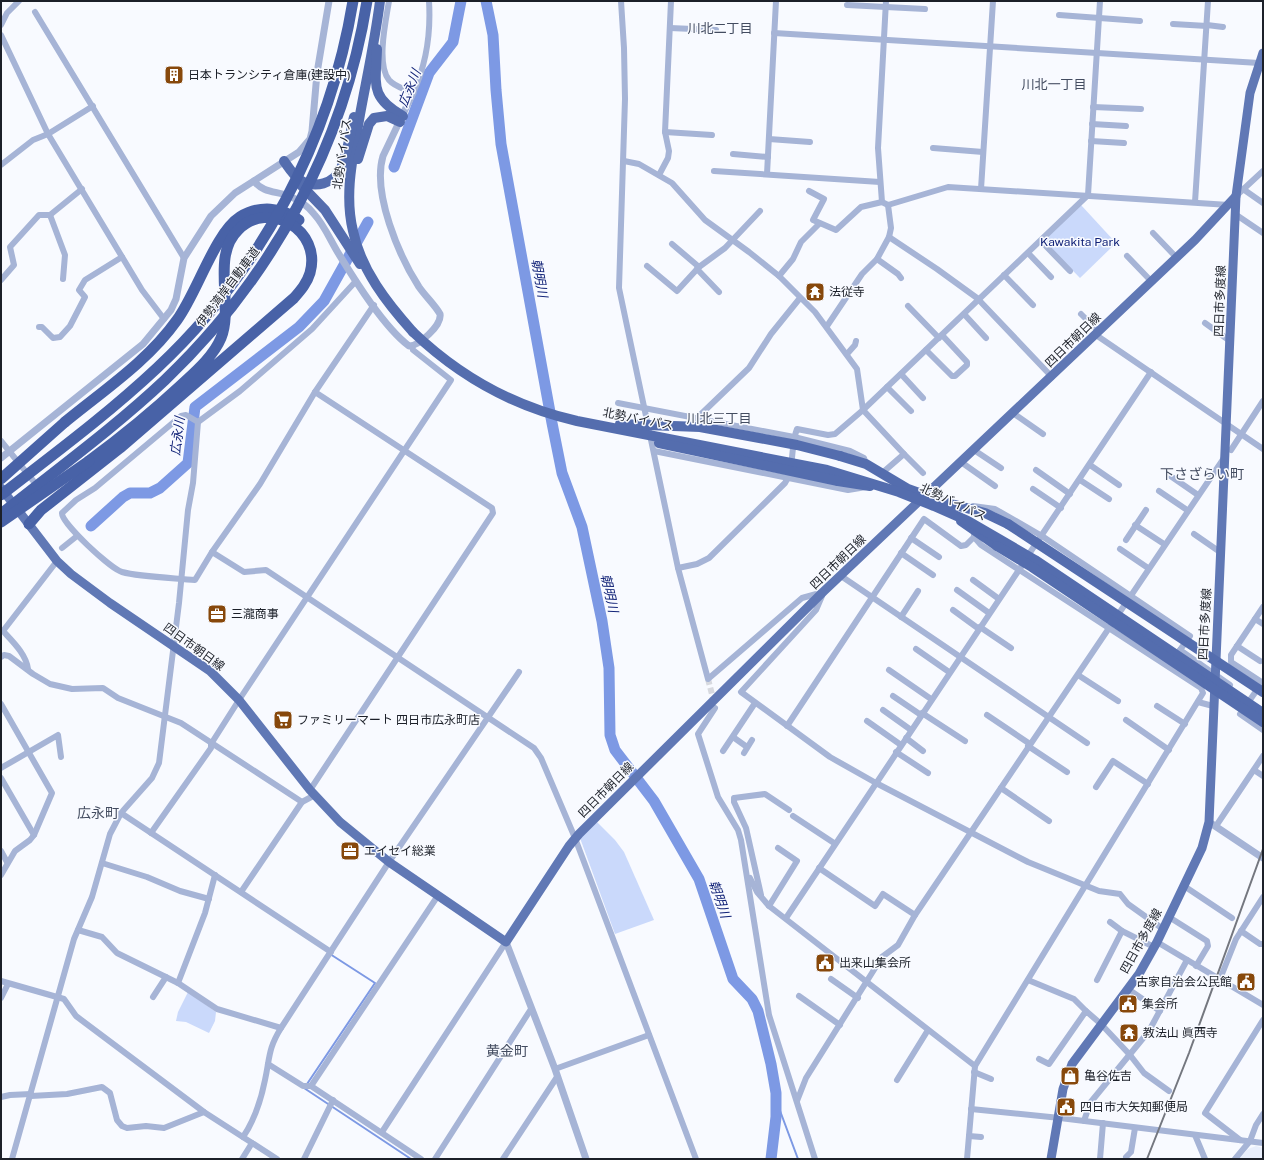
<svg xmlns="http://www.w3.org/2000/svg" width="1264" height="1160" viewBox="0 0 1264 1160" font-family="'Public Sans','Noto Sans JP',sans-serif">
	<style>
		.built { fill: #e9effc }
		.green { fill: #cad9fb }
		.lines { fill: none; stroke-linecap: round; stroke-linejoin: round }
		.stream { stroke: #7d99e4; stroke-width: 2 }
		.river { stroke: #7d99e4; stroke-width: 11 }
		.minor-tunnel { stroke: #d7d9df; stroke-width: 6; stroke-dasharray: 6 3; stroke-linecap: butt }
		.minor { stroke: #a6b4d6; stroke-width: 6 }
		.tertiary { stroke: #a6b4d6; stroke-width: 7 }
		.primary { stroke: #6078b5; stroke-width: 9 }
		.trunk { stroke: #546dae; stroke-width: 10 }
		.motorway { stroke: #4862a7; stroke-width: 11 }
		.rail { stroke: #74777f; stroke-width: 2 }
		.trunk-bridge { stroke: #546dae; stroke-width: 10 }
		.motorway-bridge { stroke: #4862a7; stroke-width: 11 }
		.labels { text-anchor: middle; stroke-width: 3; stroke-linejoin: round; paint-order: stroke }
		.poi-label { font-size: 12px; fill: #1c2029; stroke: #f8faff; text-anchor: start }
		.street-label { font-size: 12px; fill: #1c2029; stroke: #f8faff }
		.park-label { font-size: 12px; fill: #112278; stroke: #f8faff }
		.neighbourhood-label { font-size: 13px; fill: #434c60; stroke: #f8faff }
		.water-label { font-size: 13px; font-style: italic; fill: #122378; stroke: #f8faff }
		.quarter-label { font-size: 14px; fill: #434c60; stroke: #f8faff }
	</style>
	<rect width="100%" height="100%" fill="#f8faff"/>
	<path class="built" d="M1256,1146L1263,1148V1159H1239L1248,1149Z"/>
	<g class="green">
		<path d="M1081,205L1116,243L1080,278L1043,240Z"/>
		<path d="M597,822L615,840L624,852L654,920L615,934L580,838Z"/>
		<path d="M188,992L216,1012L215,1021L209,1033L186,1022L176,1021L178,1012Z"/>
	</g>
	<g class="lines">
		<g class="stream">
			<path d="M307,1084L375,983L330,954"/>
			<path d="M304,1088L411,1159"/>
			<path d="M776,1100L798,1159"/>
		</g>
		<g class="river">
			<path d="M486,1L493,35L496,90L501,144L552,423L562,473L582,527L602,621L609,668L610,735L615,750L654,801L699,879L733,979L752,999L758,1011L771,1064L776,1093V1117L771,1159"/>
			<path d="M394,167L429,73L453,42L461,1"/>
			<path d="M91,526L123,497L130,493H150L160,488L188,463L195,407L299,327L324,301L368,222"/>
		</g>
		<path class="minor-tunnel" d="M708,679L714,702"/>
		<g class="minor">
			<path d="M389,1C386,20 376,64 389,80C395,87 405,89 413,93C427,63 431,34 429,1"/>
			<path d="M621,1L624,48L625,99L619,288L678,568L708,679L802,598L820,593"/>
			<path d="M886,1L878,148L882,202L888,205L948,187L1229,205"/>
			<path d="M847,5L925,9"/>
			<path d="M35,12L184,258"/>
			<path d="M1059,15L1140,21"/>
			<path d="M1173,24L1207,26"/>
			<path d="M1,25L7,13L19,1"/>
			<path d="M1207,25L1223,27"/>
			<path d="M670,28L716,30"/>
			<path d="M774,33L1259,63"/>
			<path d="M1,35L48,134L142,290L164,319"/>
			<path d="M1093,107L1141,109"/>
			<path d="M1092,124L1126,126"/>
			<path d="M665,132L712,135"/>
			<path d="M769,139L810,142"/>
			<path d="M1091,141L1124,143"/>
			<path d="M933,148L983,152"/>
			<path d="M733,154L768,157"/>
			<path d="M624,161L639,164L672,183L705,220L749,252L779,276L815,312L857,369L863,410L904,454L881,474"/>
			<path d="M1,165L33,140L48,134L93,106"/>
			<path d="M714,171L880,182"/>
			<path d="M767,174L776,1"/>
			<path d="M659,175L668,158L669,151L665,132L671,1"/>
			<path d="M981,189L993,1"/>
			<path d="M1243,189L1263,203"/>
			<path d="M809,191L824,199L813,220L836,230L861,207L882,202"/>
			<path d="M1236,196L1263,171"/>
			<path d="M1195,202L1208,1"/>
			<path d="M1235,214L1263,233"/>
			<path d="M50,215L65,255L63,279"/>
			<path d="M1153,233L1177,258"/>
			<path d="M889,237L937,269L977,298L1052,377"/>
			<path d="M1041,241L1070,271"/>
			<path d="M672,244L699,267"/>
			<path d="M1028,253L1051,277"/>
			<path d="M1127,256L1152,282"/>
			<path d="M877,259L898,274L901,278"/>
			<path d="M647,266L677,291L699,267L725,248L760,211"/>
			<path d="M697,269L719,292"/>
			<path d="M1004,275L1033,305"/>
			<path d="M779,276L793,259L801,242L819,224"/>
			<path d="M1,280L14,265L10,247L39,215H50L82,189"/>
			<path d="M908,306L939,338"/>
			<path d="M964,314L986,338"/>
			<path d="M1081,314L1099,332"/>
			<path d="M1205,323L1230,341"/>
			<path d="M827,326L862,274L877,259L889,237L891,228L888,205"/>
			<path d="M39,327H42L53,338L60,337L70,326L85,297L79,290L85,280L122,257"/>
			<path d="M1096,335L1263,449"/>
			<path d="M926,350L952,376H955L967,365V362L942,335"/>
			<path d="M847,354L855,345L856,341"/>
			<path d="M901,374L923,398"/>
			<path d="M887,387L911,411"/>
			<path d="M618,403L794,437L850,451L864,458L866,464"/>
			<path d="M1013,413L1043,434"/>
			<path d="M697,418L749,368L771,334L800,298"/>
			<path d="M198,422L186,415L181,416L95,488L76,500L62,513C61,523 111,569 122,572C140,577 175,578 195,580L212,552L260,484L315,392L374,305"/>
			<path d="M1,441L39,488"/>
			<path d="M974,450L1001,468"/>
			<path d="M1231,450L1263,401"/>
			<path d="M654,451L848,490L866,487"/>
			<path d="M904,454L923,473"/>
			<path d="M961,462L995,486"/>
			<path d="M1090,465L1119,485"/>
			<path d="M1036,470L1070,494"/>
			<path d="M1169,475L1198,495"/>
			<path d="M1080,480L1109,499"/>
			<path d="M1033,489L1061,508"/>
			<path d="M1159,491L1187,510"/>
			<path d="M973,506L995,509L1042,536L1190,636L1175,657"/>
			<path d="M1135,525L1164,544"/>
			<path d="M1194,534L1220,552"/>
			<path d="M911,538L939,557"/>
			<path d="M1126,540L1146,510"/>
			<path d="M62,548L77,536"/>
			<path d="M1120,549L1148,568"/>
			<path d="M212,552L244,572L266,570L534,748L541,758L575,838L696,1159"/>
			<path d="M901,553L933,575"/>
			<path d="M1027,557L1151,372"/>
			<path d="M678,568L697,564L709,558L785,483C795,468 790,446 797,429L828,435L835,434L863,410L1088,195L1100,1"/>
			<path d="M841,576L1087,743"/>
			<path d="M973,580L999,599"/>
			<path d="M957,590L989,613"/>
			<path d="M822,596L816,610L741,692L830,757L876,783L1028,862L1099,891L1120,894L1128,904L1163,929"/>
			<path d="M1263,607L1231,655V662L1263,683"/>
			<path d="M953,610L979,629"/>
			<path d="M901,617L918,591"/>
			<path d="M1255,619L1263,624"/>
			<path d="M980,627L1011,648"/>
			<path d="M1237,646L1260,661"/>
			<path d="M916,649L949,672"/>
			<path d="M1180,650L1230,685"/>
			<path d="M1,657L4,655L9,656L33,674L50,684L72,689L103,688L118,698L181,723L302,802"/>
			<path d="M28,669C26,654 13,642 3,631L57,561"/>
			<path d="M889,670L931,699"/>
			<path d="M1078,675L1118,701"/>
			<path d="M1259,687L1240,714L1263,730"/>
			<path d="M893,696L921,715"/>
			<path d="M1198,702L1213,706"/>
			<path d="M1,704L52,793L34,835L30,840L15,851L1,875"/>
			<path d="M1157,706L1185,724"/>
			<path d="M715,708L698,734L718,797L738,830L741,840L769,1015L815,1159"/>
			<path d="M883,710L911,730"/>
			<path d="M922,713L965,741"/>
			<path d="M987,715L1030,744"/>
			<path d="M1126,720L1169,750"/>
			<path d="M867,721L901,745"/>
			<path d="M787,726L924,519L961,546L966,545L974,537"/>
			<path d="M733,737L747,747"/>
			<path d="M906,738L923,751"/>
			<path d="M1028,746L1067,772"/>
			<path d="M723,751L755,703"/>
			<path d="M896,752L928,773"/>
			<path d="M744,753L752,740"/>
			<path d="M1,768L58,735L61,757"/>
			<path d="M1254,770L1263,776"/>
			<path d="M1,778L34,835"/>
			<path d="M1096,787L1113,761L1148,784"/>
			<path d="M1001,788L1049,821"/>
			<path d="M310,790L493,513L492,508L315,392"/>
			<path d="M121,813L331,952"/>
			<path d="M793,816L834,843"/>
			<path d="M1216,826L1263,756"/>
			<path d="M151,833L211,748V744L239,700L451,380L413,350L412,346"/>
			<path d="M1,851L7,862"/>
			<path d="M102,863L147,877L180,891L209,899"/>
			<path d="M819,868L875,906L883,894L915,915"/>
			<path d="M750,878L757,892L769,906L975,1066"/>
			<path d="M1184,886L1232,918"/>
			<path d="M241,892L302,802L315,795"/>
			<path d="M761,895L746,828L734,802V798L765,794L789,810"/>
			<path d="M769,906L797,861L778,848"/>
			<path d="M1169,917L1207,941L1208,946L1196,966"/>
			<path d="M786,918L1021,567"/>
			<path d="M78,930L102,937L117,953L178,983L217,1009L281,1028"/>
			<path d="M1122,931L1154,947"/>
			<path d="M1241,931L1260,944H1263"/>
			<path d="M1157,942L1263,1005"/>
			<path d="M831,979L858,998"/>
			<path d="M1220,979L1236,939L1263,897"/>
			<path d="M1028,980L1074,999L1086,1011"/>
			<path d="M1097,980L1122,931L1110,922"/>
			<path d="M1,981L64,999L76,1016L204,1112L277,1159"/>
			<path d="M178,983L205,913L215,875"/>
			<path d="M1128,989L1160,1011"/>
			<path d="M799,996L840,1025"/>
			<path d="M153,997L166,977"/>
			<path d="M1,998L8,984"/>
			<path d="M1039,1059L1049,1064L1086,1011L1101,1024L1130,1055L1144,1073L1169,1091"/>
			<path d="M268,1064L303,1086H311"/>
			<path d="M555,1069L649,1035"/>
			<path d="M974,1072L991,1079"/>
			<path d="M897,1080L928,1030"/>
			<path d="M31,1096L67,1094L102,1087L110,1093L117,1120L122,1126L127,1128L146,1126L164,1128L204,1112"/>
			<path d="M1,1097L10,1095L31,1094"/>
			<path d="M797,1101L806,1078L882,957L898,945L915,915L1224,458"/>
			<path d="M971,1109L1060,1118L1263,1143"/>
			<path d="M1084,1121L1090,1103L1149,1031L1187,960"/>
			<path d="M382,1132L506,942"/>
			<path d="M1195,1135L1205,1159"/>
			<path d="M969,1136L981,1137"/>
			<path d="M243,1137C254,1121 261,1100 265,1080C270,1057 268,1049 281,1028L389,862L519,672"/>
			<path d="M1240,1140L1205,1113L1263,1020"/>
			<path d="M1126,1157L1131,1152L1135,1128"/>
			<path d="M12,1159L74,939L92,897L110,834L121,813L152,778L159,763L179,603L188,510L193,483L198,422L240,391L312,329L356,281"/>
			<path d="M242,1159L252,1143"/>
			<path d="M304,1159L333,1100"/>
			<path d="M421,1159L311,1086L437,897"/>
			<path d="M435,1159L531,1009"/>
			<path d="M503,1159L557,1077"/>
			<path d="M967,1159L975,1066L1203,693L1201,688L981,545L974,537V531"/>
			<path d="M1100,1159L1103,1123"/>
			<path d="M1235,1159L1250,1141L1256,1125L1263,1114"/>
		</g>
		<g class="tertiary">
			<path d="M254,181C263,193 276,191 289,196C299,200 308,206 314,214C325,226 331,242 340,256C356,282 384,327 409,346C419,346 442,325 440,314C435,305 426,297 419,287C399,256 372,193 383,156L413,93"/>
			<path d="M1,458L143,344L171,310L176,299L184,258L211,216L235,193L299,152L310,139L312,131L317,73L329,1"/>
			<path d="M1209,822L1263,858"/>
			<path d="M506,942L555,1069L586,1159"/>
		</g>
		<g class="primary">
			<path d="M1,488L57,561L71,574L110,603L210,671L239,700L310,790L340,822L389,862L506,942L569,846L579,834L823,592L1195,240L1236,196"/>
			<path d="M1051,1159L1063,1089L1072,1064L1139,974L1157,942L1202,848L1209,822L1236,196L1250,93L1263,53"/>
		</g>
		<g class="trunk">
			<path d="M380,1C375,41 366,81 359,120C353,157 344,194 353,231C361,270 387,303 413,332"/>
			<path d="M377,49C376,84 369,97 403,116"/>
			<path d="M358,159L369,124L374,118L387,116L400,122"/>
			<path d="M284,161C289,168 293,175 300,180C315,189 334,184 341,168C348,152 350,133 354,117"/>
			<path d="M300,184L325,210L360,264"/>
			<path d="M840,456L866,464L908,489L944,502L985,513L1008,524"/>
			<path d="M838,481L870,486"/>
			<path d="M961,521L997,546"/>
		</g>
		<g class="motorway">
			<path d="M65,422C104,390 148,361 177,320C197,293 215,233 240,217C259,205 282,207 299,220"/>
			<path d="M29,524L41,510L120,448L294,298C301,290 307,283 310,273C322,230 269,199 238,230C211,256 234,306 221,338C213,357 195,372 180,386C151,413 120,438 89,461"/>
		</g>
		<path class="rail" d="M1147,1159L1189,1053L1263,849"/>
		<g class="trunk-bridge">
			<path d="M413,332C459,376 515,407 577,421L827,470L899,492L934,506L968,521L1035,560L1263,713"/>
			<path d="M620,424L700,427L797,445L840,456"/>
			<path d="M659,443L838,481"/>
			<path d="M1008,524L1263,692"/>
			<path d="M997,546L1032,567L1263,722"/>
		</g>
		<g class="motorway-bridge">
			<path d="M1,479L65,422"/>
			<path d="M1,495C54,454 108,414 157,368C260,272 330,141 353,1"/>
			<path d="M1,514C56,470 114,428 165,380C271,279 344,146 367,1"/>
			<path d="M1,522L89,461"/>
		</g>
	</g>
	<defs>
		<symbol id="building-square" viewBox="-11 -11 22 22"><rect x="-9" y="-9" width="18" height="18" rx="4" fill="#87480b" stroke="#f8faff"/><path d="M-4-6H4V6H1V3H-1V6H-4ZM-2.5-4.3h1.7v1.8h-1.7ZM.8-4.3h1.7v1.8H.8ZM-2.5-1h1.7V.8h-1.7ZM.8-1h1.7V.8H.8Z" fill="#fff"/></symbol>
		<symbol id="temple-square" viewBox="-11 -11 22 22"><rect x="-9" y="-9" width="18" height="18" rx="4" fill="#87480b" stroke="#f8faff"/><path d="M0-6L5-2H3V0L6.5 2.5H4V6H1.5V3h-3V6H-4V2.5H-6.5L-3 0V-2H-5Z" fill="#fff"/></symbol>
		<symbol id="office-square" viewBox="-11 -11 22 22"><rect x="-9" y="-9" width="18" height="18" rx="4" fill="#87480b" stroke="#f8faff"/><path d="M-6-3h4V-5.5h4V-3h4V5H-6ZM-1-4.5V-3h2v-1.5ZM-6 0V1H6V0Z" fill="#fff"/></symbol>
		<symbol id="supermarket-square" viewBox="-11 -11 22 22"><rect x="-9" y="-9" width="18" height="18" rx="4" fill="#87480b" stroke="#f8faff"/><path d="M-6-5.5h2.5l.6 2H6L4.5 2H-2.5L-4.4-4H-6ZM-1.5 3.2a1.3 1.3 0 1 0 .1 0ZM3 3.2a1.3 1.3 0 1 0 .1 0Z" fill="#fff"/></symbol>
		<symbol id="civic-square" viewBox="-11 -11 22 22"><rect x="-9" y="-9" width="18" height="18" rx="4" fill="#87480b" stroke="#f8faff"/><path d="M-.6-6.5H3V-4.5H.6V-3L4-1V1h2V6H-6V1h2V-1L-.6-3ZM-1.2 2.5V6h2.4V2.5Z" fill="#fff"/></symbol>
		<symbol id="shop-square" viewBox="-11 -11 22 22"><rect x="-9" y="-9" width="18" height="18" rx="4" fill="#87480b" stroke="#f8faff"/><path d="M-5-2.5h2.3a2.7 3.5 0 0 1 5.4 0H5L5.5 6h-11ZM-1.5-2.5h3a1.5 2.3 0 0 0-3 0Z" fill="#fff"/></symbol>
	</defs>
	<g fill-rule="evenodd">
		<use href="#building-square" x="163" y="64" width="22" height="22"/>
		<use href="#temple-square" x="804" y="281" width="22" height="22"/>
		<use href="#office-square" x="206" y="603" width="22" height="22"/>
		<use href="#supermarket-square" x="272" y="709" width="22" height="22"/>
		<use href="#office-square" x="339" y="840" width="22" height="22"/>
		<use href="#civic-square" x="814" y="952" width="22" height="22"/>
		<use href="#civic-square" x="1235" y="971" width="22" height="22"/>
		<use href="#civic-square" x="1117" y="993" width="22" height="22"/>
		<use href="#temple-square" x="1118" y="1022" width="22" height="22"/>
		<use href="#shop-square" x="1059" y="1065" width="22" height="22"/>
		<use href="#civic-square" x="1055" y="1096" width="22" height="22"/>
	</g>
	<g class="labels">
		<g class="poi-label">
			<text x="188" y="79">日本トランシティ倉庫(建設中)</text>
			<text x="829" y="296">法従寺</text>
			<text x="231" y="618">三瀧商事</text>
			<text x="297" y="724">ファミリーマート 四日市広永町店</text>
			<text x="364" y="855">エイセイ総業</text>
			<text x="839" y="967">出来山集会所</text>
			<text x="1232" y="986" text-anchor="end">古家自治会公民館</text>
			<text x="1142" y="1008">集会所</text>
			<text x="1143" y="1037">教法山 眞西寺</text>
			<text x="1084" y="1080">亀谷佐吉</text>
			<text x="1080" y="1111">四日市大矢知郵便局</text>
		</g>
		<g class="street-label">
			<text transform="translate(342 154) rotate(-82)" y="4">北勢バイパス</text>
			<text transform="translate(228 287) rotate(-53)" y="4">伊勢湾岸自動車道</text>
			<text transform="translate(1220 301) rotate(-88)" y="4">四日市多度線</text>
			<text transform="translate(1073 340) rotate(-44)" y="4">四日市朝日線</text>
			<text transform="translate(638 419) rotate(11)" y="4">北勢バイパス</text>
			<text transform="translate(953 502) rotate(25)" y="4">北勢バイパス</text>
			<text transform="translate(838 562) rotate(-44)" y="4">四日市朝日線</text>
			<text transform="translate(1205 624) rotate(-87)" y="4">四日市多度線</text>
			<text transform="translate(194 647) rotate(36)" y="4">四日市朝日線</text>
			<text transform="translate(606 790) rotate(-45)" y="4">四日市朝日線</text>
			<text transform="translate(1141 941) rotate(-61)" y="4">四日市多度線</text>
		</g>
		<g class="park-label">
			<text x="1080" y="246">Kawakita Park</text>
		</g>
		<g class="neighbourhood-label">
			<text x="720" y="33">川北二丁目</text>
			<text x="1054" y="89">川北一丁目</text>
			<text x="719" y="423">川北三丁目</text>
		</g>
		<g class="water-label">
			<text transform="translate(409 88) rotate(-68)" y="5">広永川</text>
			<text transform="translate(540 278) rotate(80)" y="5">朝明川</text>
			<text transform="translate(177 436) rotate(-83)" y="5">広永川</text>
			<text transform="translate(610 593) rotate(78)" y="5">朝明川</text>
			<text transform="translate(720 899) rotate(71)" y="5">朝明川</text>
		</g>
		<g class="quarter-label">
			<text x="1202" y="479">下さざらい町</text>
			<text x="98" y="818">広永町</text>
			<text x="507" y="1056">黄金町</text>
		</g>
	</g>
	<rect width="1264" height="1160" fill="none" stroke="#1c2029" stroke-width="4"/>
</svg>
